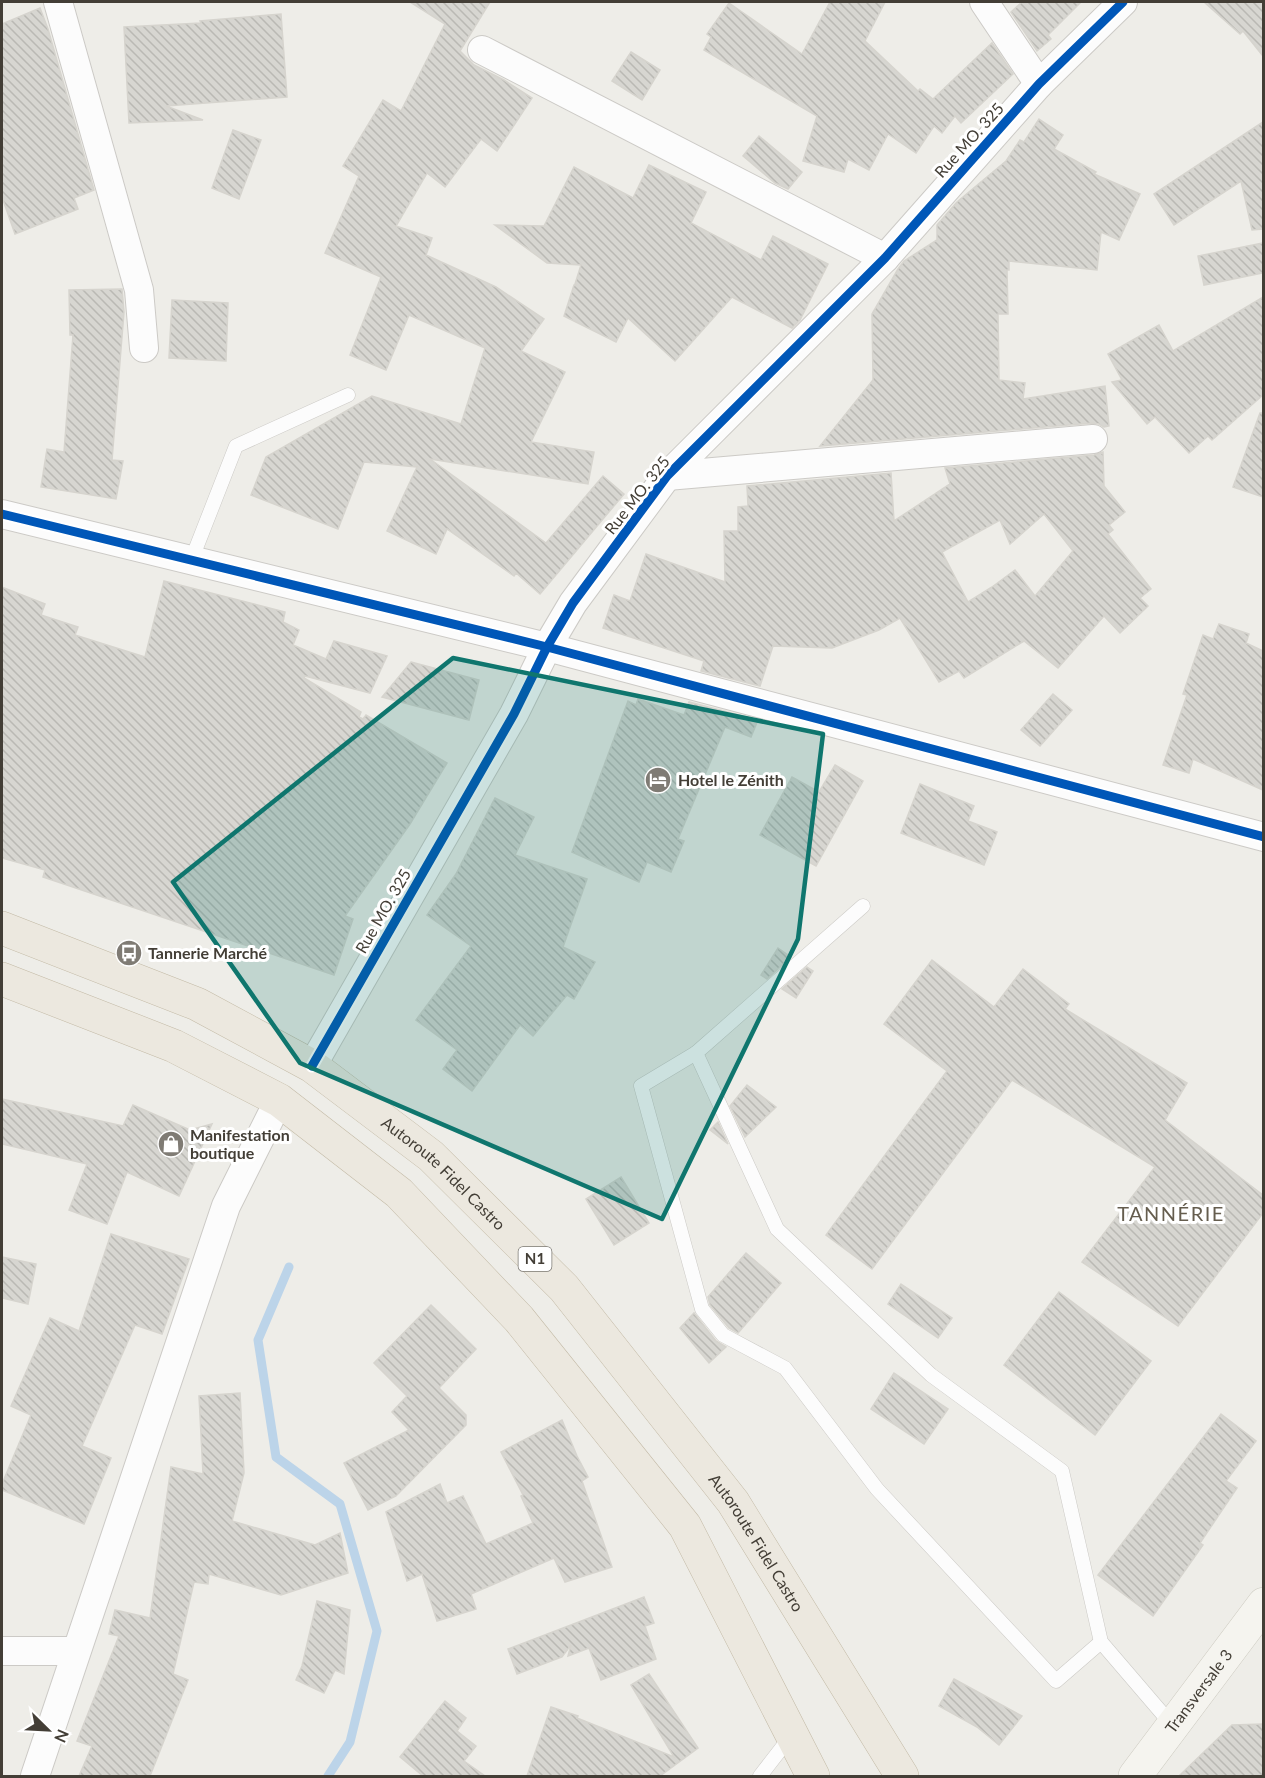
<svg xmlns="http://www.w3.org/2000/svg" width="1265" height="1778" viewBox="0 0 1265 1778" font-family="Lato,sans-serif">
	<style>
		.lines { fill: none; stroke-linecap: round; stroke-linejoin: round }
		.stream { stroke: #bcd4e9; stroke-width: 9 }
		.building { fill: url(#building-back-hatch); stroke: #d6d4ce; stroke-width: 1.5; fill-rule: evenodd }
		.service-casing { stroke: #cccac6; stroke-width: 15 }
		.minor-casing { stroke: #cccac6; stroke-width: 30 }
		.secondary-casing { stroke: #cccac0; stroke-width: 34 }
		.trunk-casing { stroke: #c3baa6; stroke-width: 34 }
		.service { stroke: #fcfcfc; stroke-width: 14 }
		.minor { stroke: #fcfcfc; stroke-width: 28 }
		.secondary { stroke: #f5f4ef; stroke-width: 33 }
		.trunk { stroke: #ece8df; stroke-width: 33 }
		.cycleway-casing { stroke: #fff; stroke-width: 13 }
		.cycleway { stroke: #0057b8; stroke-width: 9 }
		.marked { fill: #0f766e; fill-opacity: 0.2; stroke: #0f766e; stroke-width: 4.5; stroke-linejoin: round }
		.labels { text-anchor: middle; stroke-width: 6; stroke-linejoin: round; paint-order: stroke }
		.shield { fill: #fff; stroke: #7b7872; stroke-width: 1.5 }
		.shield-label { font-size: 15px; font-weight: bold; fill: #433e36 }
		.street-label { font-size: 16px; fill: #433e36; stroke: #fff }
		.poi-label { font-size: 16px; font-weight: bold; fill: #433e36; stroke: #fff; text-anchor: start }
		.quarter-label { font-size: 20px; letter-spacing: 1.5px; fill: #655d4e; stroke: #fff }
	</style>
	<defs>
		<pattern id="building-back-hatch" width="6" height="6" patternUnits="userSpaceOnUse" patternTransform="scale(1.5)"><rect width="6" height="6" fill="#d7d6d1"/><path d="M-1 5l2 2M0 0l6 6M5-1l2 2" fill="none" stroke="#bab9b4"/></pattern>
	</defs>
	<rect width="100%" height="100%" fill="#eeede8"/>
	<g class="lines">
		<path class="stream" d="M289,1267L258,1340L276,1457L340,1504L377,1631L350,1742L328,1776"/>
	</g>
	<g class="building">
		<path d="M410,2H490L460,51L474,65L504,80L532,98L497,151L481,139L445,187L427,173L396,226L432,238L426,255L496,287L544,319L521,351L565,372L531,442L594,452L588,484L430,459L546,543L603,476L624,494L540,594L516,573L514,576L447,529L436,554L387,531L417,467L364,462L338,529L251,495L266,457L372,396L461,424L485,348L409,315L386,370L350,355L381,277L325,253L359,176L343,166L383,100L401,111L445,24Z"/>
		<path d="M830,2H885L865,41L918,91L920,89L933,99L992,43L1013,74L961,123L955,116L942,133L934,126L916,153L888,134L869,170L848,159L844,172L803,161L817,116L704,50L711,37L707,34L729,3L802,54Z"/>
		<path d="M1022,2H1081L1048,35L1051,39L1037,51L1011,12Z"/>
		<path d="M1204,2H1263V56L1243,31L1240,34Z"/>
		<path d="M40,8L48,29L94,190L74,198L78,209L15,234L2,197V24Z"/>
		<path d="M281,14L287,97L166,106L203,120L129,123L124,27L201,23L200,21Z"/>
		<path d="M631,52L660,70L642,100L612,81Z"/>
		<path d="M1039,119L1063,135L1054,149L1096,172L1094,174L1140,194L1119,240L1101,232L1097,270L1009,261V270H1007L1008,314H998L999,380L1025,383L1023,399L1105,386L1109,426L1104,427L1099,424L1092,423L820,446L873,380L872,314L898,269L904,261L937,240V225L957,202L1006,161L1020,140L1024,142Z"/>
		<path d="M1263,122V229L1252,230L1241,181L1174,225L1154,194Z"/>
		<path d="M233,130L261,140L239,199L212,188Z"/>
		<path d="M759,136L802,172L788,189L775,183L743,156Z"/>
		<path d="M649,165L706,192L691,223L761,260L773,236L828,264L800,320L792,328L732,297L675,361L628,318L616,342L564,316L574,285H577L575,284L581,265L547,263L495,225L544,226L574,167L633,198Z"/>
		<path d="M1263,243V273L1204,285L1198,256Z"/>
		<path d="M122,289L124,312L112,460L123,461L116,499L41,487L47,449L64,452L73,335H70L69,290Z"/>
		<path d="M1263,297V395L1212,440L1208,436L1189,453L1155,417L1147,424L1112,382L1122,380L1108,354L1159,325L1173,351Z"/>
		<path d="M172,300L228,303L226,361L169,358Z"/>
		<path d="M1260,413H1263V497L1233,487Z"/>
		<path d="M1103,452L1104,486L1125,512L1109,525L1113,530L1108,534L1151,589L1140,598L1148,606L1120,633L1104,616L1058,668L1024,641L964,678L959,671L939,682L900,618L879,630L832,648L773,646L760,686L701,671L704,661L603,628L614,595L630,601L646,554L725,582L724,531H738V507L748,506L747,486L891,473L894,521L950,484L945,468L1094,455ZM1044,514L1073,551L1035,596L1015,570L992,587L968,602L942,552L1000,520L1010,544Z"/>
		<path d="M164,581L285,612L283,622L299,630L293,645L326,659L334,641L387,656L370,693L305,676L304,678L361,712L359,717L363,719L366,715L447,763L410,824L345,916L353,919L334,975L43,877L45,870L2,858V587L45,604L41,615L78,627L75,635L145,657Z"/>
		<path d="M1219,624L1249,634L1246,643L1263,651V790L1193,759L1189,773L1163,765L1187,695L1183,694L1203,635L1213,639Z"/>
		<path d="M411,662L479,680L469,720L382,697Z"/>
		<path d="M1053,694L1072,710L1040,746L1021,730Z"/>
		<path d="M638,699L684,715L689,702L758,720L751,737L725,727L678,839L684,841L671,872L647,862L639,882L572,852L628,701L636,705Z"/>
		<path d="M835,765L863,781L816,866L760,835L792,777L819,792Z"/>
		<path d="M920,784L974,806L968,821L997,832L984,865L901,833Z"/>
		<path d="M495,798L534,817L515,855L587,879L563,947L595,962L574,999L567,995L533,1036L520,1025L472,1091L443,1069L457,1050L416,1020L471,946L427,915L456,874Z"/>
		<path d="M778,948L791,957L767,979L761,975Z"/>
		<path d="M932,960L994,1007L1023,969L1069,1004L1065,1009L1187,1083L1165,1120L1263,1195V1213L1178,1326L1082,1262L1155,1167L1012,1080L872,1269L826,1235L947,1071L884,1024Z"/>
		<path d="M807,967L813,971L796,998L782,989Z"/>
		<path d="M747,1085L776,1107L745,1137L730,1106Z"/>
		<path d="M2,1099L123,1126L133,1105L190,1130L212,1124L179,1196L127,1172L107,1224L69,1210L87,1164L2,1144Z"/>
		<path d="M718,1122L728,1144L710,1130Z"/>
		<path d="M621,1177L649,1223L614,1245L586,1199Z"/>
		<path d="M111,1234L189,1259L162,1334L135,1325L82,1446L111,1458L84,1524L2,1490V1484L31,1415L11,1406L50,1318L79,1331Z"/>
		<path d="M746,1253L781,1283L738,1333L729,1328L710,1305L708,1297Z"/>
		<path d="M2,1257L36,1264L28,1304L2,1298Z"/>
		<path d="M901,1284L952,1318L938,1338L888,1304Z"/>
		<path d="M1059,1292L1151,1361L1095,1435L1004,1365Z"/>
		<path d="M431,1305L476,1349L439,1388L466,1415V1425L396,1496L368,1510L344,1463L409,1430L392,1412L407,1396L374,1363Z"/>
		<path d="M694,1313L716,1341L726,1347L709,1363L680,1328Z"/>
		<path d="M894,1373L948,1409L924,1444L871,1409Z"/>
		<path d="M240,1393L244,1473L232,1521L315,1545L340,1533L348,1573L281,1595L209,1574L208,1584L194,1582L173,1674L188,1680L150,1776H79L92,1746L77,1741L119,1636L109,1634L115,1610L150,1618L171,1467L203,1474L199,1396Z"/>
		<path d="M1221,1414L1256,1441L1226,1481L1237,1488L1200,1543L1203,1545L1153,1616L1098,1575Z"/>
		<path d="M562,1420L577,1456L588,1477L582,1481L612,1567L565,1582L554,1558L471,1594L476,1609L437,1621L422,1574L407,1581L386,1512L440,1484L447,1503L463,1496L486,1544L533,1523L521,1496L523,1495L501,1452Z"/>
		<path d="M644,1597L654,1623L645,1626L656,1659L601,1680L589,1648L568,1656L571,1645L562,1657L517,1674L508,1649Z"/>
		<path d="M317,1601L350,1610L344,1674L335,1670L324,1693L296,1680L302,1666Z"/>
		<path d="M649,1674L698,1748L660,1776H527L551,1707L578,1716L577,1718L674,1757L631,1685Z"/>
		<path d="M954,1679L1022,1716L999,1745L977,1727L939,1706Z"/>
		<path d="M445,1701L466,1718L457,1731L476,1746L464,1761L485,1776H423L400,1757Z"/>
		<path d="M1263,1724V1776H1179L1232,1725Z"/>
	</g>
	<g class="lines">
		<defs>
			<g id="service">
				<path d="M191,561L236,446L348,395"/>
				<path d="M863,906L696,1053L777,1229L931,1375L1062,1471L1101,1642L1173,1726"/>
				<path d="M696,1053L641,1086L702,1309L723,1335L785,1368L877,1489L1056,1681L1101,1642"/>
				<path d="M760,1776L791,1736"/>
			</g>
			<g id="minor">
				<path d="M58,2L139,290L144,348"/>
				<path d="M984,2L1039,84"/>
				<path d="M482,50L885,258"/>
				<path d="M667,476L1093,439"/>
				<path d="M2,514L547,647L1264,837"/>
				<path d="M312,1066L514,714L547,647L573,603L667,476L885,258L1039,84L1123,2"/>
				<path d="M2,1651H76"/>
				<path d="M35,1776L226,1206L279,1100"/>
			</g>
			<g id="secondary">
				<path id="s1" d="M1135,1776L1264,1604"/>
			</g>
			<g id="trunk">
				<path id="s2" d="M2,928L197,1004L312,1066L431,1156L564,1288L733,1502L902,1776"/>
				<path d="M2,979L174,1046L279,1100L399,1193L519,1319L685,1526L813,1776"/>
			</g>
		</defs>
		<use href="#service" class="service-casing"/>
		<use href="#minor" class="minor-casing"/>
		<use href="#secondary" class="secondary-casing"/>
		<use href="#trunk" class="trunk-casing"/>
		<use href="#service" class="service"/>
		<use href="#minor" class="minor"/>
		<use href="#secondary" class="secondary"/>
		<use href="#trunk" class="trunk"/>
		<defs>
			<g id="cycleway">
				<path d="M2,514L547,647L1264,837"/>
				<path d="M312,1066L514,714L547,647L573,603L667,476L885,258L1039,84L1123,2"/>
			</g>
		</defs>
		<use href="#cycleway" class="cycleway-casing"/>
		<use href="#cycleway" class="cycleway"/>
	</g>
	<path class="marked" d="M453,658L823,734L798,939L662,1219L300,1063L173,882Z"/>
	<defs>
		<symbol id="hotel-disc" viewBox="-11 -11 22 22"><circle r="9.5" fill="#7f7b74" stroke="#fff"/><path d="M-6-4.5h1.5V1H6V5H4.5V3h-9V5H-6ZM-4 0a1.8 1.8 0 1 1 3.6 0ZM.5 0V-2.5h3Q6-2.5 6 0Z" fill="#fff"/></symbol>
		<symbol id="bus-disc" viewBox="-11 -11 22 22"><circle r="9.5" fill="#7f7b74" stroke="#fff"/><path d="M-5-6H5V4H4V6H2V4H-2V6H-4V4H-5ZM-3.5-4V0h7V-4ZM-3.5 1.2v1.5H-2V1.2ZM2 1.2v1.5H3.5V1.2Z" fill="#fff"/></symbol>
		<symbol id="shop-disc" viewBox="-11 -11 22 22"><circle r="9.5" fill="#7f7b74" stroke="#fff"/><path d="M-5-2.5h2.3a2.7 3.5 0 0 1 5.4 0H5L5.5 6h-11ZM-1.5-2.5h3a1.5 2.3 0 0 0-3 0Z" fill="#fff"/></symbol>
	</defs>
	<g fill-rule="evenodd">
		<use href="#hotel-disc" x="643" y="765" width="30" height="30"/>
		<use href="#bus-disc" x="114" y="938" width="30" height="30"/>
		<use href="#shop-disc" x="156" y="1129" width="30" height="30"/>
	</g>
	<g class="labels">
		<rect class="shield" x="518.5" y="1247" width="33" height="24" rx="4.5"/>
		<g class="shield-label">
			<text x="535" y="1264">N1</text>
		</g>
		<g class="street-label">
			<text transform="translate(969 140) rotate(-48)" y="6">Rue MO. 325</text>
			<text transform="translate(637 495) rotate(-52)" y="6">Rue MO. 325</text>
			<text transform="translate(383 911) rotate(-60)" y="6">Rue MO. 325</text>
			<text dy="6" stroke="none"><textPath href="#s2" startOffset="510">Autoroute Fidel Castro</textPath></text>
			<text dy="6" stroke="none"><textPath href="#s2" startOffset="996">Autoroute Fidel Castro</textPath></text>
			<text dy="6" stroke="none"><textPath href="#s1" startOffset="106">Transversale 3</textPath></text>
		</g>
		<g class="poi-label">
			<text x="678" y="786">Hotel le Zénith</text>
			<text x="148" y="959">Tannerie Marché</text>
			<text x="190" y="1141">Manifestation<tspan x="190" dy="18">boutique</tspan></text>
		</g>
		<g class="quarter-label">
			<text x="1171" y="1221">TANNÉRIE</text>
		</g>
	</g>
	<rect width="1265" height="1778" fill="none" stroke="#433e36" stroke-width="6"/>
	<g transform="translate(48 1730) rotate(114)" stroke="#ffffff" stroke-width="4.5" paint-order="stroke">
	<path d="M0-4.5L10 22L0 15L-10 22Z" fill="#433e36"/>
	<text y="-9" font-size="16" font-weight="bold" text-anchor="middle" fill="#433e36">N</text>
	</g>
</svg>
